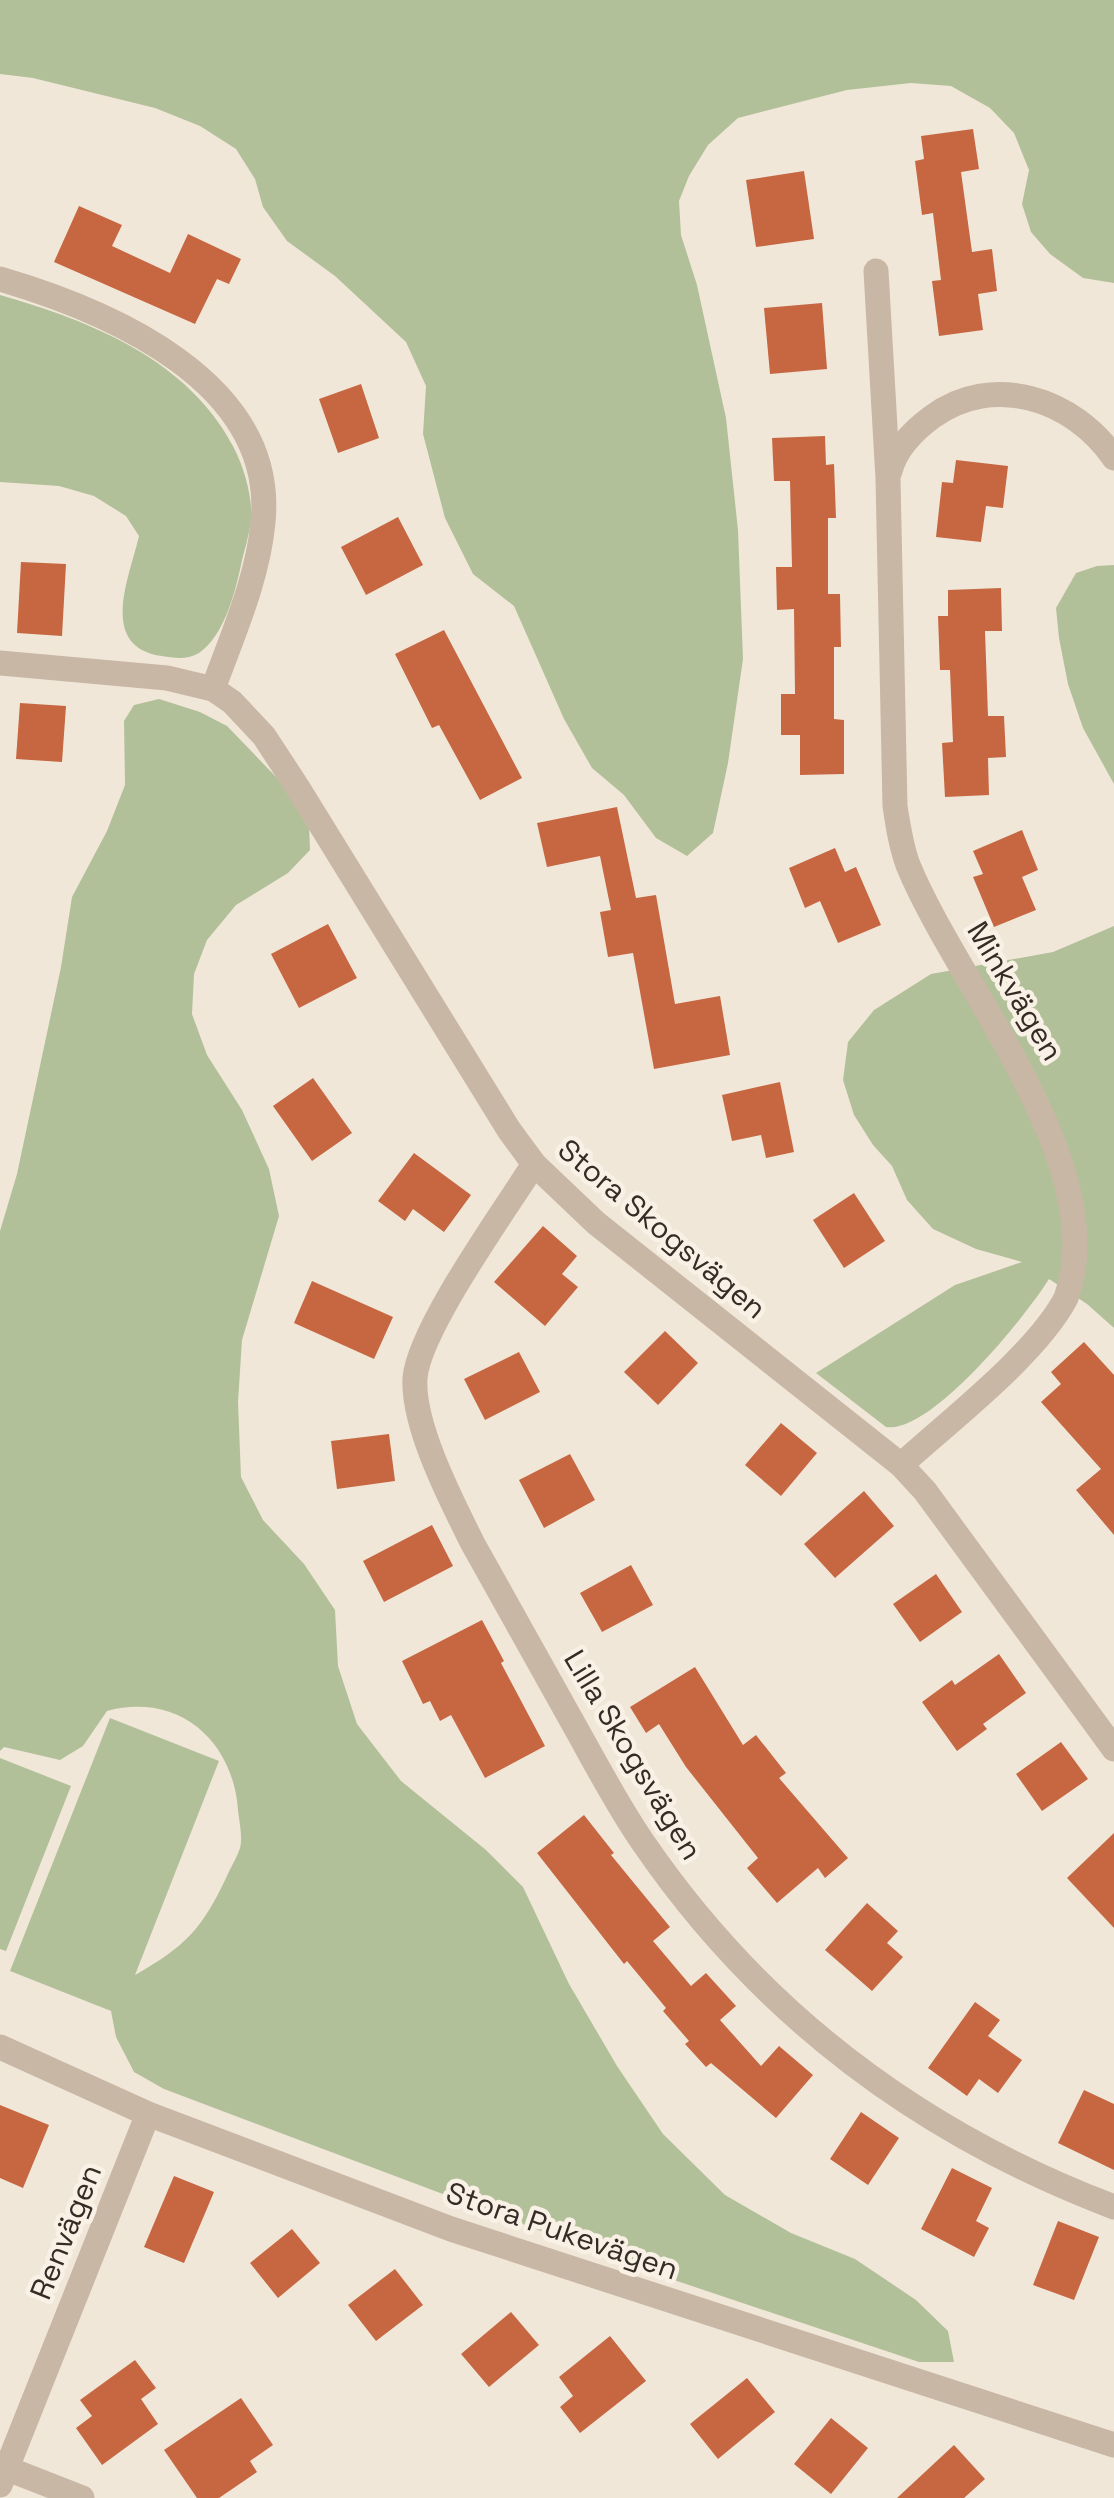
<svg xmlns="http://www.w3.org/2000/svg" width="1114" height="2498" viewBox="0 0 1114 2498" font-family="'Space Grotesk',sans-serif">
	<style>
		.green { fill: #b2c099 }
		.building { fill: #c66742 }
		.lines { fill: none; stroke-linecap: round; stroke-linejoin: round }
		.minor { stroke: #c9b7a5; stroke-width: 25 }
		.labels { text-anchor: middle; stroke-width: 9; stroke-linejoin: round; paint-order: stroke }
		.street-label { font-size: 30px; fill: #352c26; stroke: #f9f1e5 }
	</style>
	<rect width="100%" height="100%" fill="#f1e7d9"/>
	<g class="green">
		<path d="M0,0H1114V283L1083,278L1050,254L1031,232L1022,204L1029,170L1014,133L990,108L951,86L911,83L847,90L738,118L708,145L689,176L679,201L681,235L697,285L726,418L738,530L743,659L728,763L713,833L687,856L656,838L624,795L592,768L564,719L514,606L473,574L445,518L423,434L426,386L406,342L335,276L287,241L263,207L255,179L236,149L200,126L155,108L33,78L0,74Z"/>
		<path d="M0,295C91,321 189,360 234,448C244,468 253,497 251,521C249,536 244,551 241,565C235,593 224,636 199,653C188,660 174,658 162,656C97,647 130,576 139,536L126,516L94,496L59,486L0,482Z"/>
		<path d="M1114,565V784L1083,728L1068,684L1059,638L1056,608L1076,573L1097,566Z"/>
		<path d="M159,699L200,712L227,726L279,780L309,824L310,850L288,873L236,905L207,940L194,974L192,1014L207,1055L242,1110L269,1169L279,1216L242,1340L238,1402L241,1477L263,1520L304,1564L335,1610L338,1666L357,1724L401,1781L486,1850L523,1887L569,1984L617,2066L663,2134L725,2195L791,2233L855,2259L916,2300L948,2331L954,2362H919L650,2272L164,2089L134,2072L116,2037L111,2011L10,1971L110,1718L219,1761L135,1975C186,1946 202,1929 227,1876C231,1867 237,1857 240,1848C243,1837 239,1821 238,1810C233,1739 177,1692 107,1711L83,1746L60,1760L4,1747L0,1751V1231L17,1174L61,967L72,897L107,831L125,785L124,721L134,705Z"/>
		<path d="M1114,926V1328L1087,1304L1049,1279C1026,1316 931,1434 886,1427L816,1373L955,1285L1022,1262L976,1249L933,1229L907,1200L892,1166L873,1145L854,1115L843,1080L848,1042L874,1010L931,974L1053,952Z"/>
		<path d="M0,1758L71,1786L6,1951L0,1949Z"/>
	</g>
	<g class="building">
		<path d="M973,129L979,169L961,172L972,252L992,249L997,291L978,294L983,330L939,336L932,281L941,280L933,213L922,215L915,161L924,159L921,136Z"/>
		<path d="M804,171L814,239L756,247L746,180Z"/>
		<path d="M79,206L122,225L112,246L170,273L188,234L241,259L229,284L217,279L195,324L54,262Z"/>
		<path d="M822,303L827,369L770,374L764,308Z"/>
		<path d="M361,384L379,438L338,453L319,399Z"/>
		<path d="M825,436L826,465L834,464L836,518H828V594H840L841,647H834V719L844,720V774L800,775V735H781V694H795L794,609L777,610L776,567H792L790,481H774L772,438Z"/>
		<path d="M956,460L1008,466L1003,508L986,506L981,542L936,537L942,482L953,483Z"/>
		<path d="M398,517L423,565L366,595L341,547Z"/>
		<path d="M21,562L66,564L62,636L17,633Z"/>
		<path d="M1001,588L1002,631H985L988,716H1004L1006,757L988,758L989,795L945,797L942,743L953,742L950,670H940L938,616H948V590Z"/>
		<path d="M444,630L522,778L480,800L439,725L432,728L395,654Z"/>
		<path d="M20,703L66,706L62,762L16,759Z"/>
		<path d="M617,807L636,898L656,895L675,1004L720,996L730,1055L654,1069L633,953L608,957L600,912L611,910L600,856L547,867L537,823Z"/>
		<path d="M1022,830L1038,870L1022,877L1036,910L994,927L973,877L983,874L973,851Z"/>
		<path d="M835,848L845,872L856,867L881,925L838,943L820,901L805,908L789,868Z"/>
		<path d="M328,924L357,978L299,1008L271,954Z"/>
		<path d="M313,1078L352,1133L312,1161L273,1106Z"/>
		<path d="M780,1082L794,1152L766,1158L761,1135L732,1141L722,1095Z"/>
		<path d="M414,1153L471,1195L444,1232L413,1209L405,1221L378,1201Z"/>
		<path d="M854,1193L885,1241L844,1268L813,1220Z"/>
		<path d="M543,1226L577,1256L562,1274L578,1287L545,1326L494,1282Z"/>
		<path d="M312,1281L393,1317L374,1359L294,1323Z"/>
		<path d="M665,1331L698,1363L658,1405L624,1372Z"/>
		<path d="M1084,1342L1114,1375V1535L1076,1490L1101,1469L1041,1402L1061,1384L1051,1372Z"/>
		<path d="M519,1352L540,1392L485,1420L464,1379Z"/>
		<path d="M781,1423L817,1453L781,1496L745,1465Z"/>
		<path d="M389,1434L395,1481L337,1489L331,1441Z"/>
		<path d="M570,1454L595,1500L544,1528L519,1480Z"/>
		<path d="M864,1491L894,1526L835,1578L804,1544Z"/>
		<path d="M432,1525L453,1566L384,1602L363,1561Z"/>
		<path d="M631,1565L653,1605L602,1632L580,1593Z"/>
		<path d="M936,1574L962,1612L920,1642L893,1604Z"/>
		<path d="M482,1620L504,1661L501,1663L545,1746L485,1778L451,1715L440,1721L430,1701L423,1704L402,1661Z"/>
		<path d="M999,1654L1026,1693L983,1724L987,1729L957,1751L922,1702L952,1680L955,1685Z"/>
		<path d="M695,1667L743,1745L756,1735L786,1773L779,1778L848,1858L825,1878L818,1868L777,1903L747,1868L758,1858L686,1767L659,1724L646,1733L630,1707Z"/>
		<path d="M1061,1742L1088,1779L1042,1811L1016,1774Z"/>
		<path d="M584,1815L614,1853L611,1855L670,1927L653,1941L691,1986L706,1973L736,2006L720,2020L761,2066L779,2046L813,2075L776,2118L711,2063L706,2067L685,2044L689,2041L663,2011L666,2008L627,1961L624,1964L537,1853Z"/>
		<path d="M1114,1833V1928L1067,1878Z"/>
		<path d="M867,1903L898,1931L887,1943L903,1957L872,1991L825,1950Z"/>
		<path d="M975,2002L1000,2020L988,2036L1022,2060L998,2093L979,2079L967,2096L928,2068Z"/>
		<path d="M1084,2090L1114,2104V2170L1058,2143Z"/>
		<path d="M0,2105L49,2125L23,2188L0,2178Z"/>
		<path d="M861,2112L899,2138L868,2185L830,2159Z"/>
		<path d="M952,2168L992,2188L976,2221L989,2228L974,2257L921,2229Z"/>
		<path d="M174,2176L214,2192L184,2263L144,2247Z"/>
		<path d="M1058,2221L1099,2237L1074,2300L1033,2285Z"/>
		<path d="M292,2229L320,2263L278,2298L250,2263Z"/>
		<path d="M395,2269L423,2305L376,2341L348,2305Z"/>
		<path d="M511,2312L539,2345L489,2387L461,2354Z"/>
		<path d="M610,2336L646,2381L580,2433L560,2407L573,2396L559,2377Z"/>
		<path d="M135,2360L156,2388L141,2399L158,2424L102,2465L76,2428L92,2416L80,2400Z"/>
		<path d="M747,2378L775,2412L718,2459L690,2424Z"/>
		<path d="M241,2398L273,2445L250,2461L257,2472L219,2498H197L164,2450Z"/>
		<path d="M831,2418L868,2448L831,2494L794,2464Z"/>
		<path d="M954,2445L985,2479L964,2498H897Z"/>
	</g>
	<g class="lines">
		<g class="minor">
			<path d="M876,271L888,479L895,806C898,826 901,846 908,865C957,985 1114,1166 1066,1298C1036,1355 949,1421 901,1465"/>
			<path d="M0,279C109,311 277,382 263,522C258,579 232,636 213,689"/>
			<path d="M890,471C896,448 913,431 932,417C993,372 1074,399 1114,458"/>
			<path d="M0,663L167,678L213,689L232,702L264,736L298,788L509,1130L534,1164L596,1223L901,1465L925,1491L1114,1749"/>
			<path d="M534,1164C505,1210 419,1329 415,1378C412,1425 452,1502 473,1544C506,1604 540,1663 573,1723C595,1762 616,1803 642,1841C760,2014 919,2133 1114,2207"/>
			<path d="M0,2047L148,2114L451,2229L1114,2445"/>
			<path d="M8,2469L82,2498"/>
			<path d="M0,2485L148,2114"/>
		</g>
	</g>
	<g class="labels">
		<g class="street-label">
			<text transform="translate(1015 991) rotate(59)" y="10">Minkvägen</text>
			<text transform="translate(662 1229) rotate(40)" y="10">Stora Skogsvägen</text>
			<text transform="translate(633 1755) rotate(59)" y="10">Lilla Skogsvägen</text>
			<text transform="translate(562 2231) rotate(19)" y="10">Stora Pukevägen</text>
			<text transform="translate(66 2232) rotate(-68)" y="10">Renvägen</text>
		</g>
	</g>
</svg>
